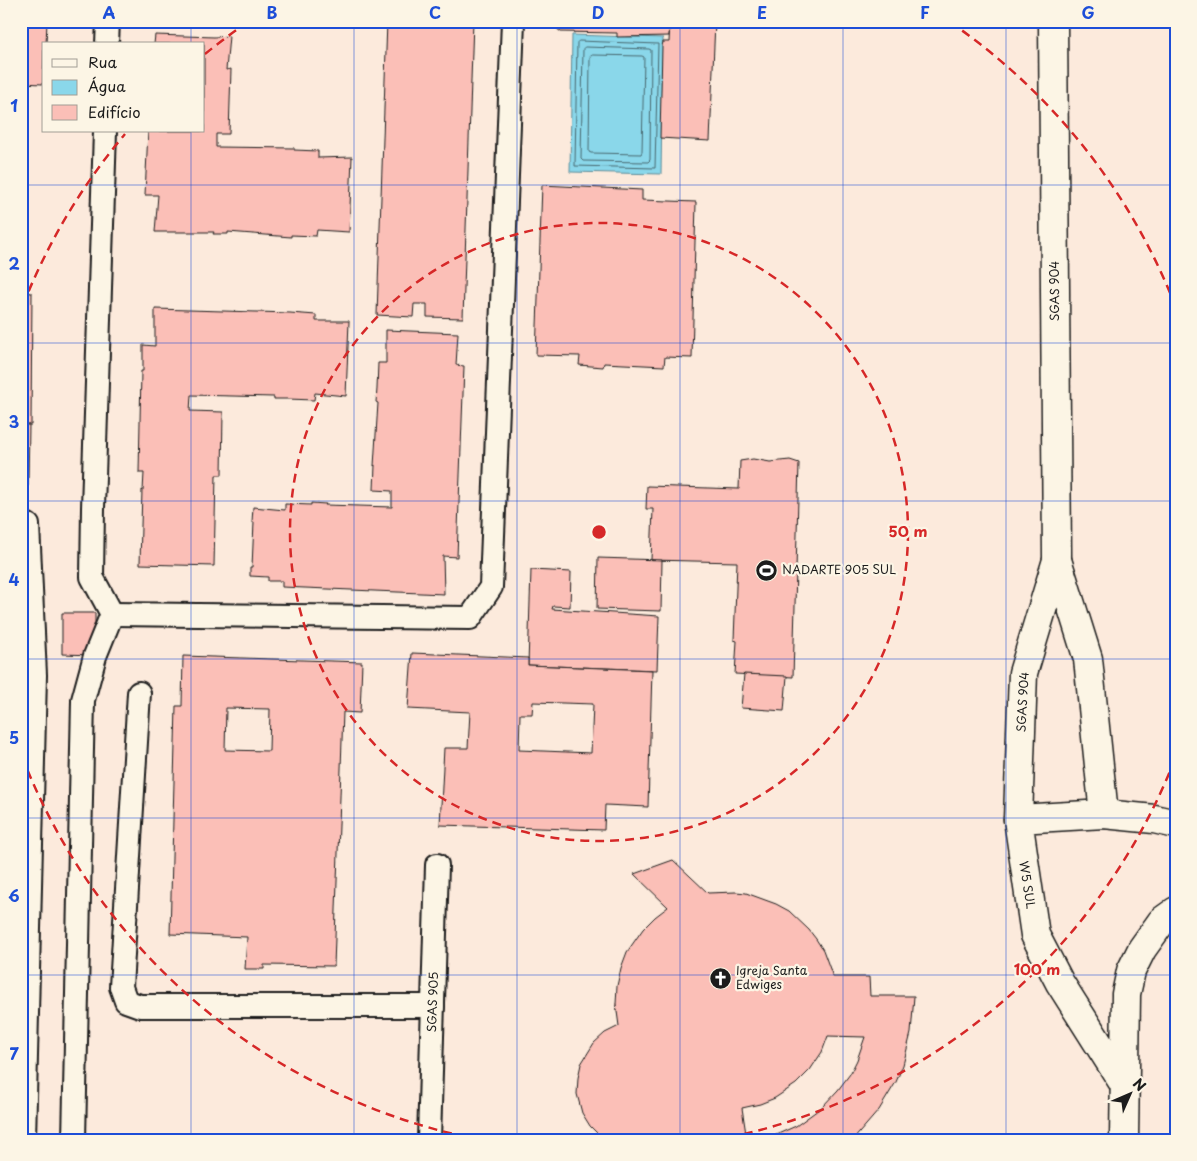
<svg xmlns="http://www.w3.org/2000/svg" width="1197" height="1161" viewBox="0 0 1197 1161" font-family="'Playpen Sans',sans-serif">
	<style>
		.water { fill: #8ad7ea; stroke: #5e8c98 }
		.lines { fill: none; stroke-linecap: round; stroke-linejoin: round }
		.shore { stroke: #48676e; stroke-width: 1 }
		.building { fill: #fbbfb7; stroke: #1c1c1c; fill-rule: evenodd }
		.lane-casing { stroke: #1c1c1c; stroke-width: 26 }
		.street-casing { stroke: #1c1c1c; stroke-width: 31 }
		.secondary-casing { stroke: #1c1c1c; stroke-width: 31 }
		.lane { stroke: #fcf5e5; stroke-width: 22 }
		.street { stroke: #fcf5e5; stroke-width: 28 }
		.secondary { stroke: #fcf5e5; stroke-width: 28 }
		.grid { fill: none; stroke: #1d4ed8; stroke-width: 1; stroke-opacity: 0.55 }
		.ring { fill: none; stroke: #d62828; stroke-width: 2.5; stroke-dasharray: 9 6 }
		.labels { text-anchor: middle; stroke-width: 4.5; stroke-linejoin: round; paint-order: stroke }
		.street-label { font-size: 12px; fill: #1c1c1c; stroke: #fcf5e5 }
		.poi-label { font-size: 12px; fill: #1c1c1c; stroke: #fcf5e5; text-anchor: start }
		.centre { fill: #d62828; stroke: #fcf5e5; stroke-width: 2.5 }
		.ring-label { font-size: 15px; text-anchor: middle; font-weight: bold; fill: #d62828; stroke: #fcf5e5; stroke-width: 4.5; stroke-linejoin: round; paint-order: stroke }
		.neatline { fill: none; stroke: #1d4ed8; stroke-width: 2 }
		.grid-label { font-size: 16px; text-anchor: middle; font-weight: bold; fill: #1d4ed8 }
	</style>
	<rect width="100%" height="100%" fill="#fceadc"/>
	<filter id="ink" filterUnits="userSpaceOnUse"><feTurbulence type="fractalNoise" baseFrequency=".02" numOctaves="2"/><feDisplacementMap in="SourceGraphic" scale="10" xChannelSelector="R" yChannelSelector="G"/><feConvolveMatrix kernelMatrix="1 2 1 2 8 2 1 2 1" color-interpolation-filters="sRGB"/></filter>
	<g filter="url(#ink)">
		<path class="water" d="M572,35L663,38L661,174L570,172Z"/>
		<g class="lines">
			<g class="shore">
				<path d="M579,41L658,44L655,168L575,166L577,43Z"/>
				<path d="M585,47L649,49L651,50L650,160L648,162L583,161L581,159L583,49Z"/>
				<path d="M593,55L642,56L644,57L642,152L641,154L591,153L589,152L590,57Z"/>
			</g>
		</g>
		<g class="building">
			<path d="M21,21H47L46,44H44L43,84L21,83Z"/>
			<path d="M387,21H473L463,318L427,317V304H414L413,317L377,315Z"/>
			<path d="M547,21H670L669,36L617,37V33L561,32Z"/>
			<path d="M670,21H715L710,141L660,138L662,46L663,42H669Z"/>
			<path d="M155,35L214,37L229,36L226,70L231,69L229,134H216V147L294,148V150L318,151V158L352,157L349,232L317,230L316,236L291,235V237L228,232V234H213L214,232H155L158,195H145L148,131H204V44H154Z"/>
			<path d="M542,185L642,190V200L696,202L692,358L665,357L664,366L604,363L603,367L579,365L580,356L536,355Z"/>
			<path d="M21,292L32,293L31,425H21Z"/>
			<path d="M155,309L290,313L316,315V321H349L346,396L315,393L314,400L288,399H274V397L191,395L190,411L223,412L222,475H216L214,566L140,564L142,490L143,491L144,473H139L141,371H143V345L155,346Z"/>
			<path d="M386,330L458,333L456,365L464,366L457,557L443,556L444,594L282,587V581H268V577L250,576V567H252L254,522H252L253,507L285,510V504L311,505V503L326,504L325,505L392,507V491L374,490L375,465L374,466L378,403L376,402L377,389L378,363H386Z"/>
			<path d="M21,425H29L28,486H21Z"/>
			<path d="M753,459L770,462L790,460L799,463L793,677L735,674L737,641L734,640L737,562L651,560L653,509H646L647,486L739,489L740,461Z"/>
			<path d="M598,558L662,560L661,611L597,609Z"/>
			<path d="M531,570L571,572L570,607L553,606L552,609L659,616L657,670L528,665Z"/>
			<path d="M62,613H95V655L62,654Z"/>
			<path d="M412,653L528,658V665L652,670L648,807L605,805L604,830L440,825L444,748H468L470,712L408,709ZM533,702L593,704L591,753L519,750L520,714H532Z"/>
			<path d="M183,656L362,662L360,713L343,712L334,966L264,965V969H245L247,937L170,934L176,706H182ZM226,708L270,709L269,751L225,750Z"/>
			<path d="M744,674L787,676L784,711L741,708Z"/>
			<path d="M673,860L708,893L736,892L746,893L776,904L789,911L809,930L816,939L823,950L833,977H869L870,996H914L911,1033L903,1065L896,1082L879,1110L853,1140H761L778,1134L796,1126L822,1107L838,1090L850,1074L857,1060L865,1037L828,1036L822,1052L810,1070L796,1084L775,1098L760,1104L742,1108L747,1140H604L590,1126L582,1113L577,1094L578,1078L581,1064L594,1043L605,1033L619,1026L616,1004L617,986L621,968L627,952L643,929L655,917L668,907L634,874Z"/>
		</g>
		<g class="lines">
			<defs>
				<g id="lane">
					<path d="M107,44L108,21"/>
					<path d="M112,614L470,618L491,587L513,21"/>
					<path d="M139,693L121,987L126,1001L140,1006H433"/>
					<path d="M24,1140L35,675L28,525"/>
					<path d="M74,1140L83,700L95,656L112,614L92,577L93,508L105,131"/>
					<path d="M429,1140L437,865"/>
				</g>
				<g id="street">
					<path d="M1057,560L1088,659L1104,814"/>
					<path d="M1018,819L1023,673L1057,560L1053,21"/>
					<path d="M1124,1084L1060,983L1035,935L1018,819L1104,814L1154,819L1176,824"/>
				</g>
				<path id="secondary" d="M1124,1140L1126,994L1131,971L1142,949L1162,921L1176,911"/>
			</defs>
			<use href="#lane" class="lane-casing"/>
			<use href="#street" class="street-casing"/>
			<use href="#secondary" class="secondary-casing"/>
			<use href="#lane" class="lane"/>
			<use href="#street" class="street"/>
			<use href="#secondary" class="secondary"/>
		</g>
	</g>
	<path class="grid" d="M191,21V44M354,21V1140M517,21V1140M680,21V1140M843,21V1140M1006,21V1140M191,131V1140M21,185H1176M21,343H1176M21,501H1176M21,659H1176M21,818H1176M21,975H1176"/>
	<g class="ring">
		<circle cx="599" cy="532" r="309"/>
		<path d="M1175 759A619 619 0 0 1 717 1140M481 1140A619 619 0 0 1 23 759M23 305A619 619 0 0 1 125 134M205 54A619 619 0 0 1 248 22M950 22A619 619 0 0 1 1175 305"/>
	</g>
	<defs>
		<symbol id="stadium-disc" viewBox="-11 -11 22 22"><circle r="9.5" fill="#1c1c1c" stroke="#fcf5e5"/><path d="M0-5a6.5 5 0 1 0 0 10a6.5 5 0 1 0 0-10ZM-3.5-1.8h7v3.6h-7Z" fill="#fff"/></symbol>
		<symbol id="church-disc" viewBox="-11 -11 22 22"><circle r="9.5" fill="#1c1c1c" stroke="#fcf5e5"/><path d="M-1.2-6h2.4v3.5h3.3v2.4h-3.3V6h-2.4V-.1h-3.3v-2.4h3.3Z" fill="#fff"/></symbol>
	</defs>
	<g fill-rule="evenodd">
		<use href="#stadium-disc" x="754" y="558" width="25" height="25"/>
		<use href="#church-disc" x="708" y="966" width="25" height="25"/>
	</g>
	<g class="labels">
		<g class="street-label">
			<text transform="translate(1055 291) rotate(-90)" y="4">SGAS 904</text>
			<text transform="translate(1023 702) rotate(-87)" y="4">SGAS 904</text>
			<text transform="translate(1027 885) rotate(81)" y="4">W5 SUL</text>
			<text transform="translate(433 1002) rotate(-88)" y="4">SGAS 905</text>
		</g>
		<g class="poi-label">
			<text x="782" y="574">NADARTE 905 SUL</text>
			<text x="736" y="975">Igreja Santa<tspan x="736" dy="14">Edwiges</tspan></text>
		</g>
	</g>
	<circle cx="599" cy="532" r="8" class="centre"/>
	<g class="ring-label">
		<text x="908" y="537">50 m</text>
		<text x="1037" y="975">100 m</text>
	</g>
	<rect width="1197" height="1161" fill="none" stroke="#fcf5e5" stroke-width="55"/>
	<rect x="42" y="42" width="162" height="90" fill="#fcf5e5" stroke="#a29e95"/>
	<rect x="52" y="59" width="25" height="8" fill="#fcf5e5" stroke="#a29e95"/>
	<text x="88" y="68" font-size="15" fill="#1c1c1c">Rua</text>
	<rect x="52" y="80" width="25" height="15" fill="#8ad7ea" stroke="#a29e95"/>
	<text x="88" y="92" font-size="15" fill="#1c1c1c">Água</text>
	<rect x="52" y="105" width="25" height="15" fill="#fbbfb7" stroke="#a29e95"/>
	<text x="88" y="118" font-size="15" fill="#1c1c1c">Edifício</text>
	<g transform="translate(1130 1094) rotate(45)" stroke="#fcf5e5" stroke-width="4" paint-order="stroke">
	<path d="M0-4L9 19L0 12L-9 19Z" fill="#1c1c1c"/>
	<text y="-8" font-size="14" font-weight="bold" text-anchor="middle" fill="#1c1c1c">N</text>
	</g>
	<rect x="28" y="28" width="1142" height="1106" class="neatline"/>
	<g class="grid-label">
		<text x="109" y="19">A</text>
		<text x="272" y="19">B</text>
		<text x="435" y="19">C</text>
		<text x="598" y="19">D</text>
		<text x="762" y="19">E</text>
		<text x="925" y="19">F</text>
		<text x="1088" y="19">G</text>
		<text x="14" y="112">1</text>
		<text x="14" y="270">2</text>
		<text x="14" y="428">3</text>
		<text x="14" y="586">4</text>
		<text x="14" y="744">5</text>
		<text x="14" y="902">6</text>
		<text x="14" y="1060">7</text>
	</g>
</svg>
